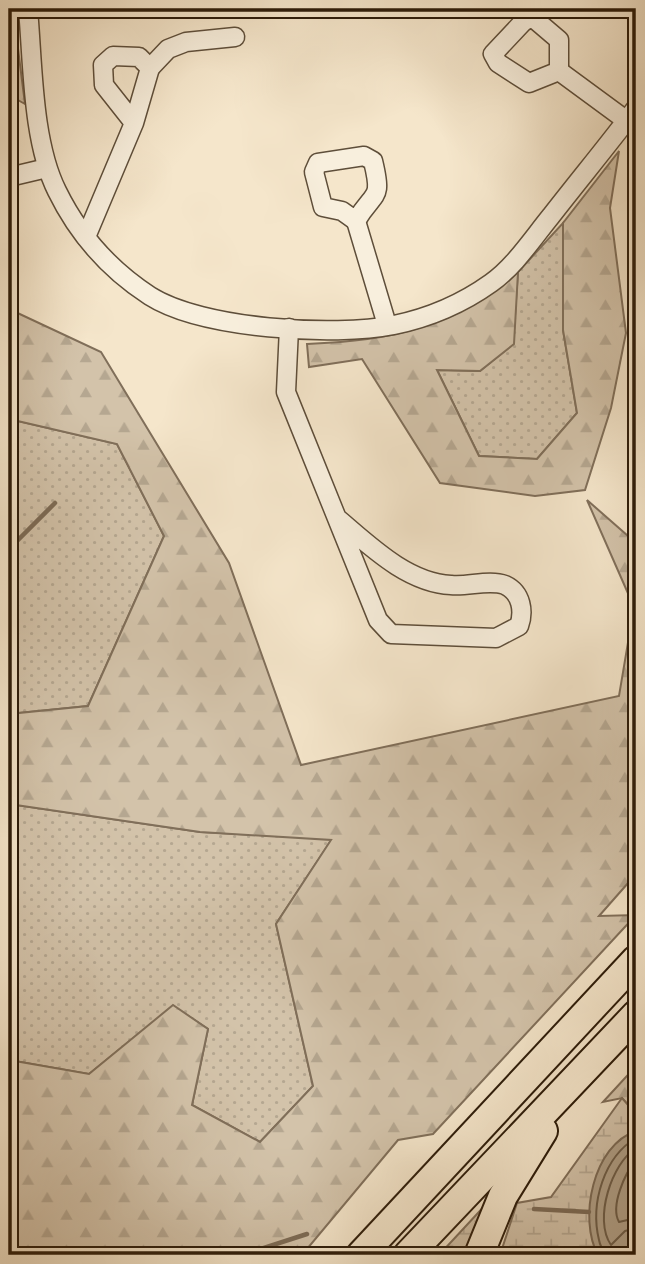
<svg xmlns="http://www.w3.org/2000/svg" width="645" height="1264" viewBox="0 0 645 1264" font-family="'Old Standard TT',serif">
	<style>
		.grass { fill: url(#grass-dots); stroke: #806f5a; stroke-width: 2 }
		.forest { fill: url(#forest-firs); stroke: #806f5a; stroke-width: 2 }
		.wetland { fill: url(#wetland-marsh); stroke: #806f5a; stroke-width: 2 }
		.water { fill: #b1a189; stroke: #7c6b56; stroke-width: 2 }
		.lines { fill: none; stroke-linecap: round; stroke-linejoin: round }
		.shore { stroke: #6e5e49; stroke-width: 2 }
		.stream { stroke: #7c6b56; stroke-width: 4.5 }
		.minor-casing { stroke: #5e4e3a; stroke-width: 21 }
		.trunk-casing { stroke: #2c1b09; stroke-width: 32 }
		.minor { stroke: #f8efdd; stroke-width: 18 }
		.trunk { stroke: #f5e6cb; stroke-width: 28 }
	</style>
	<defs>
		<pattern id="grass-dots" width="8" height="8" patternUnits="userSpaceOnUse" patternTransform="scale(1.75)"><rect width="8" height="8" fill="#d3c3aa"/><path d="M2 2h.1M6 6h.1" fill="none" stroke="#b5a791" stroke-width="1.8" stroke-linecap="round"/></pattern>
		<pattern id="forest-firs" width="22" height="20" patternUnits="userSpaceOnUse" patternTransform="scale(1.75)"><rect width="22" height="20" fill="#d3c3aa"/><path d="M5 1l3.5 6h-7zM16 11l3.5 6h-7z" fill="#b5a791"/></pattern>
		<pattern id="wetland-marsh" width="20" height="14" patternUnits="userSpaceOnUse" patternTransform="scale(1.75)"><rect width="20" height="14" fill="#d3c3aa"/><path d="M1 5h8M5 5V1M11 12h8M15 12V8" fill="none" stroke="#b5a791"/></pattern>
	</defs>
	<rect width="100%" height="100%" fill="#f5e6cb"/>
	<filter id="stains"><feTurbulence type="fractalNoise" baseFrequency=".00286" numOctaves="4"/><feColorMatrix values="0 0 0 0 .2 0 0 0 0 .09 0 0 0 0 .02 0 0 0 .5 -.17"/></filter>
	<radialGradient id="worn" r=".72"><stop offset=".6" stop-color="#630" stop-opacity="0"/><stop offset="1" stop-color="#630" stop-opacity=".3"/></radialGradient>
	<g class="grass">
		<path d="M563,223V330L577,413L537,459L479,456L437,370L480,371L513,344L518,272Z"/>
		<path d="M9,419L117,444L164,536L88,706L9,714Z"/>
		<path d="M9,804L200,832L332,839L276,924L313,1086L260,1142L192,1105L208,1029L173,1006L89,1074L9,1060Z"/>
	</g>
	<g class="forest">
		<path d="M9,9H13L25,104L9,95Z"/>
		<path d="M619,151L610,208L626,333L611,408L585,490L535,496L440,483L362,359L309,367L307,344C396,340 447,329 518,272L514,344L480,371L437,370L479,456L537,459L577,413L563,330V223Z"/>
		<path d="M9,309L101,352L229,563L301,765L619,696L634,607L587,500L636,543V874L599,916L636,915L433,1134L398,1140L302,1255H9V1060L89,1074L173,1005L208,1029L192,1105L260,1142L313,1086L276,924L331,840L200,832L9,804V714L88,706L164,536L117,444L9,419Z"/>
		<path d="M636,1066V1114L622,1098L603,1102Z"/>
	</g>
	<g class="wetland">
		<path d="M622,1098L636,1114V1255H500L517,1203L551,1197Z"/>
		<path d="M490,1200L472,1255H439Z"/>
	</g>
	<path class="water" d="M636,1131V1238L628,1255H598C578,1219 593,1145 636,1131Z"/>
	<g class="lines">
		<g class="shore">
			<path d="M636,1148C612,1163 593,1219 611,1245L625,1231L636,1228"/>
			<path d="M636,1160C625,1173 610,1206 619,1222L636,1218"/>
			<path d="M604,1255C603,1249 600,1246 599,1240C590,1203 604,1157 636,1138"/>
		</g>
		<g class="stream">
			<path d="M9,549L55,503"/>
			<path d="M534,1209L589,1212"/>
			<path d="M242,1255L307,1234"/>
		</g>
		<defs>
			<g id="minor">
				<path d="M28,9C33,64 32,141 57,191C78,234 110,270 150,296C202,329 334,337 394,325C428,318 463,303 491,283C514,267 533,238 551,216C579,180 608,145 636,108"/>
				<path d="M532,17L559,40V71L529,83L498,63L493,54L523,22Z"/>
				<path d="M150,68L168,49L186,42L235,37"/>
				<path d="M559,71L627,121"/>
				<path d="M364,156L373,161C383,202 374,190 356,221L342,211L323,207L314,172L318,163Z"/>
				<path d="M9,177L47,168"/>
				<path d="M356,221L387,325"/>
				<path d="M86,237L134,123L150,68L139,57L113,56L103,65L104,85L134,123"/>
				<path d="M289,328L286,392L378,620L391,634L496,638L519,626C524,612 522,593 505,585C489,579 468,587 451,585C407,583 369,545 337,518"/>
			</g>
			<g id="trunk">
				<path d="M361,1255L636,960"/>
				<path d="M408,1255L636,1015"/>
				<path d="M479,1255L503,1196L543,1131"/>
			</g>
		</defs>
		<use href="#minor" class="minor-casing"/>
		<use href="#trunk" class="trunk-casing"/>
		<use href="#minor" class="minor"/>
		<use href="#trunk" class="trunk"/>
	</g>
	<rect width="645" height="1264" fill="none" stroke="#f5e6cb" stroke-width="35"/>
	<rect x="10" y="10" width="624" height="1243" fill="none" stroke="#2c1b09" stroke-width="3.5"/>
	<rect x="18" y="18" width="610" height="1229" fill="none" stroke="#2c1b09" stroke-width="2"/>
	<rect width="100%" height="100%" filter="url(#stains)"/>
	<rect width="100%" height="100%" fill="url(#worn)"/>
</svg>
